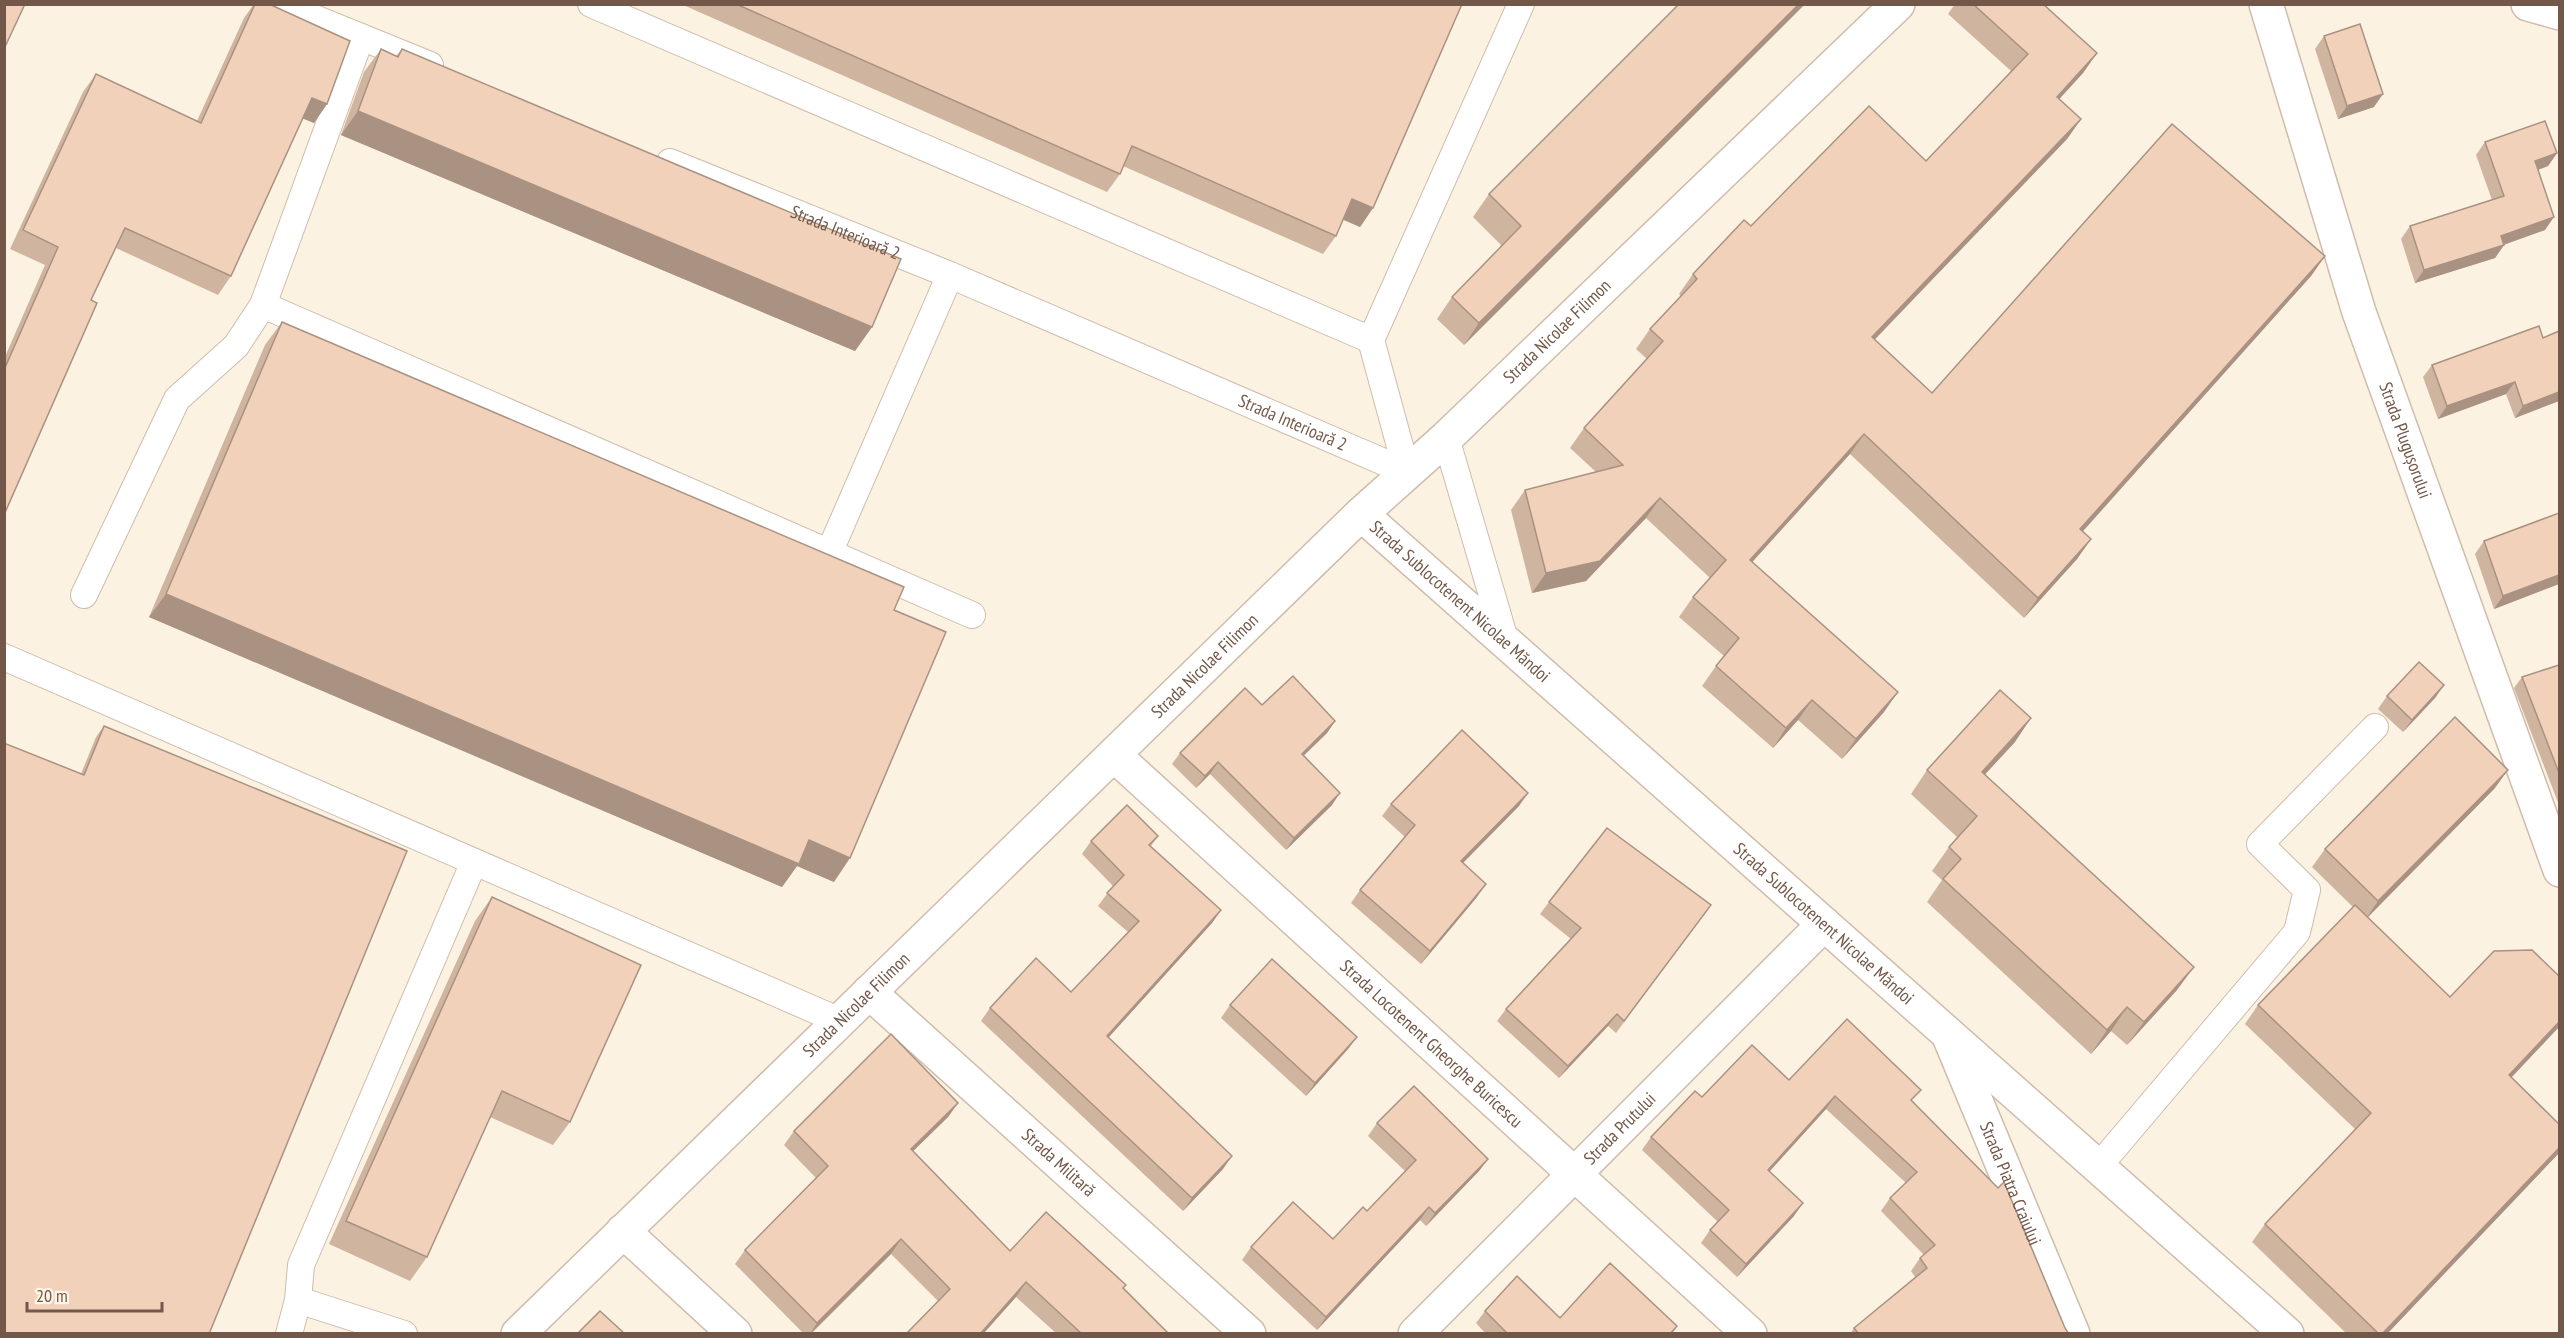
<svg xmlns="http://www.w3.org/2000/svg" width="2564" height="1338" viewBox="0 0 2564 1338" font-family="'PT Sans Narrow',sans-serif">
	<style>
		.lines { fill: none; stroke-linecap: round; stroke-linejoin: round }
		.service-casing { stroke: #cfbcac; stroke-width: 28 }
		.pedestrian-casing { stroke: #cfbcac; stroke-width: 36 }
		.minor-casing { stroke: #cfbcac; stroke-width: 36 }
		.tertiary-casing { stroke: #cfbcac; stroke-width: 36 }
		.service { stroke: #fff; stroke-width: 26 }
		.pedestrian { stroke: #fff; stroke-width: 33 }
		.minor { stroke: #fff; stroke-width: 33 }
		.tertiary { stroke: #fff; stroke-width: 33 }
		.wall { fill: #cfb4a0 }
		.shaded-wall { fill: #a99282 }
		.building { fill: #f1d1ba; stroke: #a99282; stroke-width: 1.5 }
		.labels { text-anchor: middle; stroke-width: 4.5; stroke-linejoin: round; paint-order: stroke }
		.street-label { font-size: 18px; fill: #735849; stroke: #fff6e8 }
	</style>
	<rect width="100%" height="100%" fill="#fcf2e2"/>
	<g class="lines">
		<defs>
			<g id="service">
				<path d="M280,4L430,65"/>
				<path d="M591,4L1371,340L1521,4"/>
				<path id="s1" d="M670,162L950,275L1407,472"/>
				<path d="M263,305L972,615"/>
				<path d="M1371,340L1407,472"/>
				<path d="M1446,438L1506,643"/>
				<path d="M829,553L950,275"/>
				<path d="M84,595L177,399L236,346L263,305L361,37"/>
				<path d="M4,657L840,1021"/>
				<path d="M2098,1167L2297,932L2307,890L2260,844L2375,727"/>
				<path d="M298,1300L404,1334"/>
				<path d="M289,1334L298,1300L301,1265L474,862"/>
			</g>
			<g id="pedestrian">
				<path id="s2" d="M1948,1034L2073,1334"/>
			</g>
			<g id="minor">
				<path id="s3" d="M2266,4L2359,312L2560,870"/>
				<path d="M2528,4L2560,13"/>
				<path id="s4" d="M1361,514L2287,1334"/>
				<path id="s5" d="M1114,755L1750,1334"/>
				<path id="s6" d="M869,992L1249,1334"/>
				<path d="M623,1231L735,1334"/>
				<path id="s7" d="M1415,1334L1824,924"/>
			</g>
			<g id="tertiary">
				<path id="s8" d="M518,1334L1361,514L1446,438L1898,4"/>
			</g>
		</defs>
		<use href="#service" class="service-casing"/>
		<use href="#pedestrian" class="pedestrian-casing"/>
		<use href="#minor" class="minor-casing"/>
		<use href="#tertiary" class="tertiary-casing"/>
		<use href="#service" class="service"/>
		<use href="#pedestrian" class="pedestrian"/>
		<use href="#minor" class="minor"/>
		<use href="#tertiary" class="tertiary"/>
	</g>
	<g class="wall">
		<path d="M254,4H269L327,104L314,123L303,118L231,276L218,295L116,248L91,300L4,515V359L45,265L10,249L83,92L96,74L197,121L244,18Z"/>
		<path d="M681,4H1462L1373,208L1360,227L1343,219L1336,236L1323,254L1123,166L1120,174L1107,192Z"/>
		<path d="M1805,4L1464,345L1437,319L1452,297L1502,246L1473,217L1489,194Z"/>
		<path d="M1955,4H2043L2097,53L2083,73L2059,99L2081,119L2067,139L1874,340L1932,393L2325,256L2311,276L2083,531L2091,539L2077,559L2024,618L1850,454L1752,562L1884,712L1842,759L1798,720L1773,748L1702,686L1716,666L1724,656L1679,617L1693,597L1710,578L1646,518L1586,581L1532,593L1511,510L1525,490L1596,472L1570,448L1584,428L1647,359L1636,349L1650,329L1681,296L1679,294L1693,274L1751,226L1926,161L2011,71L1948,14Z"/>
		<path d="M2324,36L2374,107L2338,119L2315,49Z"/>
		<path d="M381,49L396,56L402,49L872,327L855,351L341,135L364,72Z"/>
		<path d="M2485,142L2557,153L2548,166L2538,170L2545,230L2504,245L2495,258L2415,283L2401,239L2410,226L2492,200L2476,155Z"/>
		<path d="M282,322L894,610L834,882L797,866L782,887L149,617L265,345Z"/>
		<path d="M2539,326L2559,401L2515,418L2506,394L2438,419L2423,377L2432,365Z"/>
		<path d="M2559,513V584L2494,609L2475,554L2484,541Z"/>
		<path d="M2559,665V805L2514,688L2522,677Z"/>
		<path d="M2444,685L2435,698L2403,732L2378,709L2387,696Z"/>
		<path d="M1262,705L1335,721L1327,733L1303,756L1332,805L1286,850L1210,774L1196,788L1172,764L1180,753Z"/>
		<path d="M104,726L209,1334L81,774L96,737Z"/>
		<path d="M2015,742L1985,774L2177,990L2127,1045L2111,1031L2091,1054L1927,902L1942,880L1932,871L1949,847L1957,837L1911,794L1927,770Z"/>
		<path d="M2495,788L2368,917L2450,997L2559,1027L2511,1077L2559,1153L2387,1334H2347L2252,1242L2265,1224L2355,1129L2245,1024L2258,1005L2353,907L2312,867L2325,849Z"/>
		<path d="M1391,804L1519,806L1463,863L1477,897L1421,964L1351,903L1360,890L1405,837L1382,816Z"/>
		<path d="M1158,836L1151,846L1221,910L1212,923L1108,1038L1223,1169L1183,1211L981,1021L990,1008L1071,992L1128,932L1098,906L1113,886L1082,854L1091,841Z"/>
		<path d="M492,897L570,1122L553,1145L490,1117L427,1257L410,1281L329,1244L475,921Z"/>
		<path d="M1549,902L1711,905L1616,1033L1608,1026L1559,1078L1497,1021L1506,1009L1571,939L1540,914Z"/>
		<path d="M1230,1005L1357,1037L1348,1049L1306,1096L1221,1018Z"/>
		<path d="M1789,1080L1913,1102L2069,1334H1850L1854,1328L1915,1277L1911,1271L1920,1258L1924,1255L1881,1211L1890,1198L1906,1183L1826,1109L1769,1172L1794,1216L1737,1277L1701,1243L1710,1230L1718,1222L1642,1150L1651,1137L1702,1097Z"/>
		<path d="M958,1103L948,1117L913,1151L1010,1251L1124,1288L1169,1334H1057L1016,1297L983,1334H906L938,1301L891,1254L811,1334H804L735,1264L745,1250L816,1178L784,1145L794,1131Z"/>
		<path d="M1377,1123L1488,1159L1479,1171L1426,1226L1420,1220L1317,1330L1242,1260L1251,1247L1333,1239L1367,1211L1405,1171L1368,1136Z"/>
		<path d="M1485,1311L1560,1318L1677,1326L1672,1334H1486L1476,1323Z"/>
	</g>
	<g class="shaded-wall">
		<path d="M1799,4H1805L1464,345L1479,323Z"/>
		<path d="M2097,53L2083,73L2043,117L2057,97Z"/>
		<path d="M2383,94L2374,107L2338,119L2347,106Z"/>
		<path d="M312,98L327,104L314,123L299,117Z"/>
		<path d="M358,111L872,327L855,351L341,135Z"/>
		<path d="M2081,119L2067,139L1858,357L1872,337Z"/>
		<path d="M2557,153L2548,166L2526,174L2535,161Z"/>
		<path d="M1352,199L1373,208L1360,227L1339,218Z"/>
		<path d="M2554,217L2545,230L2494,248L2504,245L2495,258L2415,283L2424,270L2501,236Z"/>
		<path d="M2325,256L2311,276L2067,549L2080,529Z"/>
		<path d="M2515,382L2506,394L2438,419L2447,406Z"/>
		<path d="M2559,392V401L2515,418L2523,406Z"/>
		<path d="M1864,434L1850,454L1736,580L1750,560Z"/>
		<path d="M1660,498L1646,518L1586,581L1532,593L1546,573Z"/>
		<path d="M2091,539L2077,559L2024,618L2038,598Z"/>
		<path d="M2559,575V584L2494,609L2503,596Z"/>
		<path d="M166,594L809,840L850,858L834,882L797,866L782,887L149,617Z"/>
		<path d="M2444,685L2435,698L2403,732L2412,720Z"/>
		<path d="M1898,692L1884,712L1842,759L1856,739Z"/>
		<path d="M1812,700L1798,720L1773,748L1786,728Z"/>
		<path d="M2031,718L2015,742L1966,795L1982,772Z"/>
		<path d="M1335,721L1327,733L1293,766L1302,754Z"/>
		<path d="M1218,762L1210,774L1196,788L1205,776Z"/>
		<path d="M2508,770L2495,788L2365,920L2378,901Z"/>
		<path d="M1340,793L1332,805L1286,850L1294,838Z"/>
		<path d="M1528,793L1519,806L1452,874L1461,861Z"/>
		<path d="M1486,884L1477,897L1421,964L1430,951Z"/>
		<path d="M1221,910L1212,923L1098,1049L1107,1036Z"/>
		<path d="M2194,967L2177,990L2127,1045L2144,1022Z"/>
		<path d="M2127,1007L2111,1031L2091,1054L2107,1030Z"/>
		<path d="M1617,1014L1608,1026L1559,1078L1568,1066Z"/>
		<path d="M2559,1022V1027L2496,1094L2509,1075Z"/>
		<path d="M1357,1037L1348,1049L1306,1096L1315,1083Z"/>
		<path d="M1835,1096L1826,1109L1759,1183L1768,1170Z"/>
		<path d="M958,1103L948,1117L901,1163L911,1149Z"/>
		<path d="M2559,1148V1153L2387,1334H2382Z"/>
		<path d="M1232,1156L1223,1169L1183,1211L1192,1198Z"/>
		<path d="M1488,1159L1479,1171L1426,1226L1435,1213Z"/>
		<path d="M1803,1203L1794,1216L1737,1277L1746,1264Z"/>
		<path d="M1429,1207L1420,1220L1317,1330L1326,1317Z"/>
		<path d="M901,1239L891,1254L810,1334L817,1323Z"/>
		<path d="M1026,1282L1016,1297L983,1334H980Z"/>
	</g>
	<g class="building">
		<path d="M4,4H25L4,49Z"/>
		<path d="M255,4H269L350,41L327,104L312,98L231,276L125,228L91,300L97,303L4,515V370L58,247L23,230L96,74L201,123Z"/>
		<path d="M736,4H1462L1373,208L1352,199L1336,236L1132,146L1120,174Z"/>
		<path d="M1679,4H1799L1479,323L1452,297L1521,226L1489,194Z"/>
		<path d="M1973,4H2043L2097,53L2057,97L2081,119L1872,337L1932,393L2172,124L2325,256L2080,529L2091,539L2038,598L1864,434L1750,560L1898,692L1856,739L1812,700L1786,728L1716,666L1739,638L1693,597L1726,560L1660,498L1600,561L1546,573L1525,490L1623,465L1584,428L1663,341L1650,329L1697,279L1693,274L1744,220L1751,226L1869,106L1926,161L2028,54Z"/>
		<path d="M2360,24L2383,94L2347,106L2324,36Z"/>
		<path d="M381,49L398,57L402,49L901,259L872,327L358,111Z"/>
		<path d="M2545,121L2557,153L2535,161L2554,217L2501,236L2504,245L2424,270L2410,226L2504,196L2485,142Z"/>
		<path d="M282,322L904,587L894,610L946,632L850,858L809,840L799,864L166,594Z"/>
		<path d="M2539,326L2543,338L2559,331V392L2523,406L2515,382L2447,406L2432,365Z"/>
		<path d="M2559,513V575L2503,596L2484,541Z"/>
		<path d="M2419,662L2444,685L2412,720L2387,696Z"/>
		<path d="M2559,665V773L2522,677Z"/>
		<path d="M1293,676L1335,721L1302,754L1340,793L1294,838L1218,762L1205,776L1180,753L1245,688L1262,705Z"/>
		<path d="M2000,690L2031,718L1982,772L2194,967L2144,1022L2127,1007L2107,1030L1943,879L1961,859L1949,847L1977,816L1927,770Z"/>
		<path d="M2455,717L2508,770L2378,901L2325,849Z"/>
		<path d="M104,726L407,851L209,1334H4V743L84,775Z"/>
		<path d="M1462,730L1528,793L1461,861L1486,884L1430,951L1360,890L1415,825L1391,804Z"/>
		<path d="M1127,805L1158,836L1149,845L1221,910L1107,1036L1232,1156L1192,1198L990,1008L1036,958L1071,992L1139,921L1107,893L1124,875L1091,841Z"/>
		<path d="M1607,828L1711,905L1624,1021L1617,1014L1568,1066L1506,1009L1581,928L1549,902Z"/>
		<path d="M492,897L641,965L570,1122L502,1091L427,1257L346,1221Z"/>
		<path d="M2355,905L2450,997L2494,951L2532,950L2559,976V1022L2509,1075L2559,1124V1148L2382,1334H2379L2265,1224L2371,1113L2258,1005Z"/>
		<path d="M1272,959L1357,1037L1315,1083L1230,1005Z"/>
		<path d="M1847,1019L1921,1090L1911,1100L1998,1188L2004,1182L2065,1328L2069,1334H1859L1854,1328L1927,1268L1920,1258L1935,1245L1890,1198L1917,1172L1835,1096L1768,1170L1803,1203L1746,1264L1710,1230L1729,1210L1651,1137L1695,1091L1702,1097L1752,1045L1789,1080Z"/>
		<path d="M891,1034L958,1103L911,1149L1010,1251L1046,1212L1126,1285L1123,1288L1169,1334H1082L1026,1282L980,1334H906L950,1289L901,1239L817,1323L745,1250L828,1166L794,1131Z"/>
		<path d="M1414,1086L1488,1159L1435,1213L1429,1207L1326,1317L1251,1247L1293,1202L1333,1239L1363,1207L1367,1211L1416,1160L1377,1123Z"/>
		<path d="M1610,1263L1677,1326L1670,1334H1508L1485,1311L1517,1276L1560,1318Z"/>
		<path d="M600,1311L625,1334H577Z"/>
	</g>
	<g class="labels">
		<g class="street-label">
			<text dy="6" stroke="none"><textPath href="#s1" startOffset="189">Strada Interioară 2</textPath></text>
			<text dy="6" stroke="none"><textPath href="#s8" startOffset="1444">Strada Nicolae Filimon</textPath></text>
			<text dy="6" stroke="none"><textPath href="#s1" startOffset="675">Strada Interioară 2</textPath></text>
			<text dy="6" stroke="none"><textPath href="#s3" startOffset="458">Strada Plugușorului</textPath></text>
			<text dy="6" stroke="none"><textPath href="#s4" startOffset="132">Strada Sublocotenent Nicolae Măndoi</textPath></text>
			<text dy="6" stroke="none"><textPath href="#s8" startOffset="958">Strada Nicolae Filimon</textPath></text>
			<text dy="6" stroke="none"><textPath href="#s4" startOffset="618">Strada Sublocotenent Nicolae Măndoi</textPath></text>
			<text dy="6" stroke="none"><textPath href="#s8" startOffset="472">Strada Nicolae Filimon</textPath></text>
			<text dy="6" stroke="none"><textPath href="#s5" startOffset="429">Strada Locotenent Gheorghe Buricescu</textPath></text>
			<text dy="6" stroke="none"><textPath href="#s7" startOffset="290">Strada Prutului</textPath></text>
			<text dy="6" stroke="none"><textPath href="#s6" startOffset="255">Strada Militară</textPath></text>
			<text dy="6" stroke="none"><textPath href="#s2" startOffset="162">Strada Piatra Craiului</textPath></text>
		</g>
	</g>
	<rect width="2564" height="1338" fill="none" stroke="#735849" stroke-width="12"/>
	<path d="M27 1302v9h135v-9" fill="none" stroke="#735849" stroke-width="3"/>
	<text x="36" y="1302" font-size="18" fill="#735849" stroke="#fff6e8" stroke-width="4.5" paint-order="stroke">20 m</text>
</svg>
